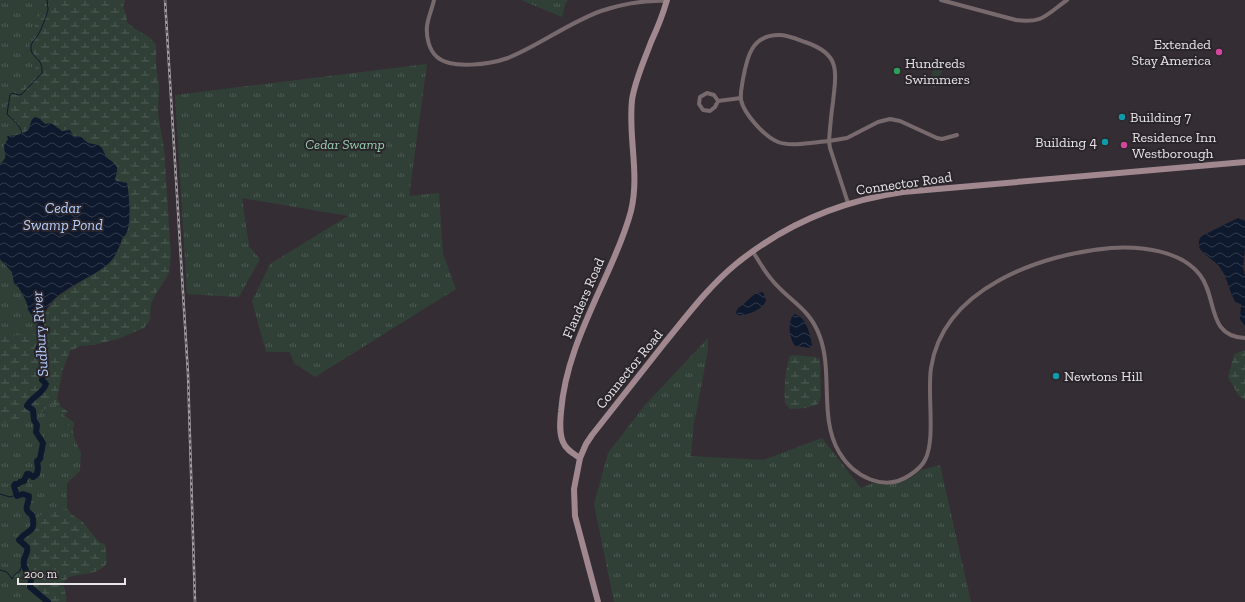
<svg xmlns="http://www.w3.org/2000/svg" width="1245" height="602" viewBox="0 0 1245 602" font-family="'Zilla Slab',serif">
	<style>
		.wetland { fill: url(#wetland-marsh) }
		.park { fill: url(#park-tufts) }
		.pitch { fill: #304037 }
		.water { fill: url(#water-waves) }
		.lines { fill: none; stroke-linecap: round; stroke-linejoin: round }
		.stream { stroke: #0f192e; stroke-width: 1 }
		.river { stroke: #0f192e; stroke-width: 6 }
		.street { stroke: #78696c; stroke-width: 4 }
		.secondary { stroke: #a0888e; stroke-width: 6 }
		.rail-casing { stroke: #a39fa3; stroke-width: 2.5 }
		.rail { stroke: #2a252a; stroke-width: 1; stroke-dasharray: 3; stroke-linecap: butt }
		.hotel-dot { fill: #d1479c; stroke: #2a252a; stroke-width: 1.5 }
		.leisure-dot { fill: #2e9e5b; stroke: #2a252a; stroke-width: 1.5 }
		.culture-dot { fill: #0f9aa8; stroke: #2a252a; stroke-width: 1.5 }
		.labels { text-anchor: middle; stroke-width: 4; stroke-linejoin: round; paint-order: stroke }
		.poi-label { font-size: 14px; fill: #e8e5e8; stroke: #2a252a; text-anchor: start }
		.park-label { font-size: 14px; font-style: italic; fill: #97cfaf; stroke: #2a252a }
		.street-label { font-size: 14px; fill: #e8e5e8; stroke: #2a252a }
		.water-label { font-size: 15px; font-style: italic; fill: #b5cefe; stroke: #2a252a }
	</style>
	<defs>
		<pattern id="wetland-marsh" width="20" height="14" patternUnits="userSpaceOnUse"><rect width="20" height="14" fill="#304037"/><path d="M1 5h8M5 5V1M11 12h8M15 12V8" fill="none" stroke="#4e5b54"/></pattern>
		<pattern id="park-tufts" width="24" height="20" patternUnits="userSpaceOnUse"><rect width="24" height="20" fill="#304037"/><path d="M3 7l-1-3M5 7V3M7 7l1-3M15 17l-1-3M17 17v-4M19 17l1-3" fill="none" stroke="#4e5b54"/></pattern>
		<pattern id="water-waves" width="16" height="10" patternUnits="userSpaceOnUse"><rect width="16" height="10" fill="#0f192e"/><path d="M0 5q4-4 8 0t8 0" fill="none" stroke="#323a4c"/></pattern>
	</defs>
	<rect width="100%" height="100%" fill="#342e34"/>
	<g class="wetland">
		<path d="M0,0H125L123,7L126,14L127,22L135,29L149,37L156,45V66L159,86L158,114L164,148L171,256L169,273L154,297L151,304L150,320L144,328L118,339L93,345L80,346L70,351L63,369L57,399L61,407L68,412L64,415L74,423L73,431L75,443L66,482V507L71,514L82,521L99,542L105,544L107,562C99,579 72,570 65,581C61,586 68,595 66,602H0V259L42,332L43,329V317L47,310L56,298L108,263L112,259L121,245L122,238L126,232L129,215L128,187L122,181L118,182L115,179L117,172L114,163L106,157L104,151L98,145L90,144L79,136H73L70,130L62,131L51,123L45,124L37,117L30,123L28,131L21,133L0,164Z"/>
		<path d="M1245,350V400L1239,396L1228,377L1234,354Z"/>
		<path d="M794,355L814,357L820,359L821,396L818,404L806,408L790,409L785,403C784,388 785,370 790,356Z"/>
	</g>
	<g class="park">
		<path d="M0,0H47C43,9 26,40 30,48C32,54 39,56 38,64C30,75 28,87 11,87C7,90 7,103 6,110L12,116L21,133L14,136H7V141L4,145L5,158L0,164Z"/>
		<path d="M521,0H568L566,2L562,17Z"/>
		<path d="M427,64L409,196L439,193L443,254L456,289L315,377L294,363L290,352H266L252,301L270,264L348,216L242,198L249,246L260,259L239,297L187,294L175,95Z"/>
		<path d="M0,259L12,272L14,283L19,288L24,297L29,313L36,321L40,334L0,336Z"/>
		<path d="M708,338V350L696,414L694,422L691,456L763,460L822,438L861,488L873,483L887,485L899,483L911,478L921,470L940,465L971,602H614L594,504L608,453L645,405Z"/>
		<path d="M49,404L59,405L81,453L80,471L67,483V509L35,516C34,503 36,496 21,494L19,489V487L27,485L32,478L38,477C44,468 41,453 46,443L39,432L41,426L38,419V414L47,408Z"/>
		<path d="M36,421V432L41,440V450L38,471L35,476H25L16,483L15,494L20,501L27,502V510L33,523C32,536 24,534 20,542L26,548L28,552L24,566L31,579L30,587L48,602H0V422Z"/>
	</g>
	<path class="pitch" d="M934,68L942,71L935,88L928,85Z"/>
	<g class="water">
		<path d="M35,117L40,119L45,124L51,123L62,131L70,130L73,136L81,137L88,143L98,145L102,148L106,157L114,163L117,167V172L115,179L116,181L127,183C129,194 132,223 126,234C125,236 123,237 122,239C119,247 117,254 111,261C90,283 39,291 43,329L41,332L39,331L36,321L28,310L27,303L24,297L19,288L14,283L12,272L0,259V164C9,156 4,155 4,145L8,139L7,136C13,136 26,134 29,129C31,124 30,120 35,117Z"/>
		<path d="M1238,218L1245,221V248L1243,267L1245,277V326L1240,319L1241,304L1236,303C1229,292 1228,279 1221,269C1216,260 1203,256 1199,247C1198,243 1199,238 1202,236C1205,234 1236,219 1238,218Z"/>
		<path d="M763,292L766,300C764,309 746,317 737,315L736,313C737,307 741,307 745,303C751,297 754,293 763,292Z"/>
		<path d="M794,314C806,316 810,334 812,345L810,348L795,346C789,338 787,322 794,314Z"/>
	</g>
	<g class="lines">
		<g class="stream">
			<path d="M22,133C20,125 13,120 7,114L10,95L12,93L19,95L22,94L42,73C43,57 32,59 31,49C30,43 35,40 38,35C41,30 47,15 48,9C48,6 47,3 47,0"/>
			<path d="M0,494L10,497L16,495"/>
			<path d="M0,570L7,572L12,579L14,575L20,571L21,567L24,566"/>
		</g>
		<path class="river" d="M41,325L43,339L38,349L44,355V361L41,369L43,375L42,380L46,384C43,394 30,398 27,406L33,410L34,420L37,425L36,432L43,443L40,459L37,461L38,468L37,474L33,477L29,474H27L24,481L20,482L18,484H15L14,486L17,496L23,494L29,496C29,505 22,509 32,515C37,534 27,529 19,540L27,547C28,552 27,553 25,557C21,565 27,572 31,579L30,587L48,602"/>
		<g class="street">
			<path d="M434,0C432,9 428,18 427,26C426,37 429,50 437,57C452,70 491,64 508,58C540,45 568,23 601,11C622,4 645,0 667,1"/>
			<path d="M941,0L1016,20C1043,24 1047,14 1067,0"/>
			<path d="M718,101L715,107L710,111L703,110L699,104L700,97L707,93L714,95L718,101L741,98"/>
			<path d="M848,203L830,148L829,141C815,142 791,147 778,142C765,137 744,114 741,100C740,93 742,86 743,79C747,58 751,35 779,35C788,35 797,39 805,42C817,46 831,53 834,66C837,77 834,90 833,102C831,115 830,128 829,141L847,138L878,122L890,119L900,121L937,138L942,139L957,135"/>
			<path d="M753,252C759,261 764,271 772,280C789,301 810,308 820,337C833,373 819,418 839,452C853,476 884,493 910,475C916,471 922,466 925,460C936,439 927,394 931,368C943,288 1041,254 1111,248C1140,246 1181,250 1200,275C1218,298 1206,336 1245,338"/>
		</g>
		<g class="secondary">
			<path d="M580,458L586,444L592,435C616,405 639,375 663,345C686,317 708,287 736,264C785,224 840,201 903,192L1245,162"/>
			<path d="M598,602L575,516L574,489L580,458C574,454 566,450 563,442C559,433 560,422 561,412C565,360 589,315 610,267C618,249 626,230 631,211C640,174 628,137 632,100C635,80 644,61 651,42C657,29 663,14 667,0"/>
		</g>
		<defs>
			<path id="rail" d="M165,0L188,374L195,602"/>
		</defs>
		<use href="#rail" class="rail-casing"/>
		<use href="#rail" class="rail"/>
	</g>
	<g class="hotel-dot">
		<circle cx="1219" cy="52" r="4"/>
		<circle cx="1124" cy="145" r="4"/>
	</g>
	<circle class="leisure-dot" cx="897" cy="71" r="4"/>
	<g class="culture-dot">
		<circle cx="1122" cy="117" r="4"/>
		<circle cx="1105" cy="142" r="4"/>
		<circle cx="1056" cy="376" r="4"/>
	</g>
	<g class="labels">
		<g class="poi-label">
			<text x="1211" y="49" text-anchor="end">Extended<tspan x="1211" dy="16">Stay America</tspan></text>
			<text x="905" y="68">Hundreds<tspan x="905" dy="16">Swimmers</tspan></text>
			<text x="1130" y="122">Building 7</text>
			<text x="1132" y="142">Residence Inn<tspan x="1132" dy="16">Westborough</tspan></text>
			<text x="1097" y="147" text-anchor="end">Building 4</text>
			<text x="1064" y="381">Newtons Hill</text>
		</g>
		<g class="park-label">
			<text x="345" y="149">Cedar Swamp</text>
		</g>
		<g class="street-label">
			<text transform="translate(904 183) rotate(-8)" y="5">Connector Road</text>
			<text transform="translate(583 298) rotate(-67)" y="5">Flanders Road</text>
			<text transform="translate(629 369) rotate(-51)" y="5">Connector Road</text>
		</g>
		<g class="water-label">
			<text x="63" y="213">Cedar<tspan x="63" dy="17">Swamp Pond</tspan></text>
			<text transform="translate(40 334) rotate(-94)" y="5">Sudbury River</text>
		</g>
	</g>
	<path d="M18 578v6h107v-6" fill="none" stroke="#e8e5e8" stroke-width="2"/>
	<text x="24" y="578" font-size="12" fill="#e8e5e8" stroke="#2a252a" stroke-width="3" paint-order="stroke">200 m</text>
</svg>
